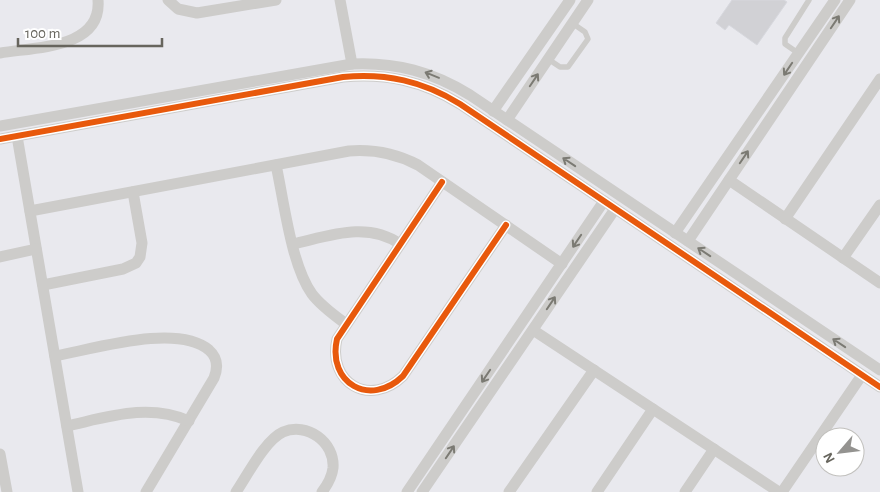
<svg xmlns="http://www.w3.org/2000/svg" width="880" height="492" viewBox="0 0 880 492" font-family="'Alegreya Sans',sans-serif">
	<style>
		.building { fill: #d1d1d5; stroke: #d7d8de }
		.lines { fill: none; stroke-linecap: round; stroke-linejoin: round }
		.service { stroke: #cdccca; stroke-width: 5.5 }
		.minor { stroke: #cdccca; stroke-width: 11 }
		.cycleway-casing { stroke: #fff; stroke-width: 9 }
		.cycleway { stroke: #e8590c; stroke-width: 6 }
		.oneway { stroke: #7b7a73 }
	</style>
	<rect width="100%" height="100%" fill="#e9e9ee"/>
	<path class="building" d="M732,0H784L787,2L757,45L729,25L725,30L716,23Z"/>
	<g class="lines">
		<g class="service">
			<path d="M798,53L785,44V38L809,0"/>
			<path d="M548,59L560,67H568L588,39L585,32L572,23"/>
		</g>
		<g class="minor">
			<path d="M168,0L178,9L197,13L276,0"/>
			<path d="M340,0L352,64"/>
			<path d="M0,53C34,47 102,49 98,0"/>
			<path d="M493,111L570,0"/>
			<path d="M507,120L588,0"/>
			<path d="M0,126L352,64C396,62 433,72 470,95L880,370"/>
			<path d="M17,136L78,492"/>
			<path d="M0,139L343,77C386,73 423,81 460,104L880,387"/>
			<path d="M276,165C284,201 291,265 312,294C321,306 334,315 346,324"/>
			<path d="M729,180L880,283"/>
			<path d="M442,182L337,339C327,383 370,408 403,376L506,225"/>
			<path d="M30,211L349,151C374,149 395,153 418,165L562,264"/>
			<path d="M785,219L880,79"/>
			<path d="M675,233L835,0"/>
			<path d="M688,241L850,0"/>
			<path d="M293,244C329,236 367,221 400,244"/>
			<path d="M0,257L36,249"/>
			<path d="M843,258L880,205"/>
			<path d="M43,285L123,269L136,263L140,257L142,243L133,192"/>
			<path d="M533,330L779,492"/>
			<path d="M55,356C94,349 177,323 209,350C218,358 218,368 214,378L146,492"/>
			<path d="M67,426C108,417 148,403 189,421"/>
			<path d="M0,454L7,492"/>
			<path d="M236,492C247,476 265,440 283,432C307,422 335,442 333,468C332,477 328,484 322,492"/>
			<path d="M407,492L604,201"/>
			<path d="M422,492L615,209"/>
			<path d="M509,492L594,370"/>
			<path d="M597,492L653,409"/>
			<path d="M685,492L714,449"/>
			<path d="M782,492L862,375"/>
		</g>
		<defs>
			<g id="cycleway">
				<path d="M0,139L343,77C386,73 423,81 460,104L880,387"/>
				<path d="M442,182L337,339C327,383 370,408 403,376L506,225"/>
			</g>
		</defs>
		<use href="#cycleway" class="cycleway-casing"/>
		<use href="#cycleway" class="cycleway"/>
	</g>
	<defs><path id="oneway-shaft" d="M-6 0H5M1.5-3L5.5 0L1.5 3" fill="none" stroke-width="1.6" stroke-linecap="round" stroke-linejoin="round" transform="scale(1.25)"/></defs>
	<g class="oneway">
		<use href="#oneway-shaft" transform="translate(835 22) rotate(-56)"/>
		<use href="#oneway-shaft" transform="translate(788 69) rotate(124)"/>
		<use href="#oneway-shaft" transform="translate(432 75) rotate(-158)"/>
		<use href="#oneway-shaft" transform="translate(534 80) rotate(-56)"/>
		<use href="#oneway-shaft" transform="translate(744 157) rotate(-56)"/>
		<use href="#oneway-shaft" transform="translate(569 162) rotate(-146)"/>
		<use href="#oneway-shaft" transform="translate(577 241) rotate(124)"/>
		<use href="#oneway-shaft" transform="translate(704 252) rotate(-146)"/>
		<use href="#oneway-shaft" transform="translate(551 303) rotate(-56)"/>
		<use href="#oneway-shaft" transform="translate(839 343) rotate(-146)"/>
		<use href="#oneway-shaft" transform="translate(486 376) rotate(124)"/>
		<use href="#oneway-shaft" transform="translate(450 452) rotate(-56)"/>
	</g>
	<g transform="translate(840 452) rotate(242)"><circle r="24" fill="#ffffff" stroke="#c2c1be"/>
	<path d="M0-4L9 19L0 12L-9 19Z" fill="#949390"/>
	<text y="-8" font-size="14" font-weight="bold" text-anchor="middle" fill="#67655d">N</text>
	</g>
	<path d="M18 38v8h144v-8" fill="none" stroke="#67655d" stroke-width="2.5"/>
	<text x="25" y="38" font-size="15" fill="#67655d" stroke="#ffffff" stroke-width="4" paint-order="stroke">100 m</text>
</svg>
